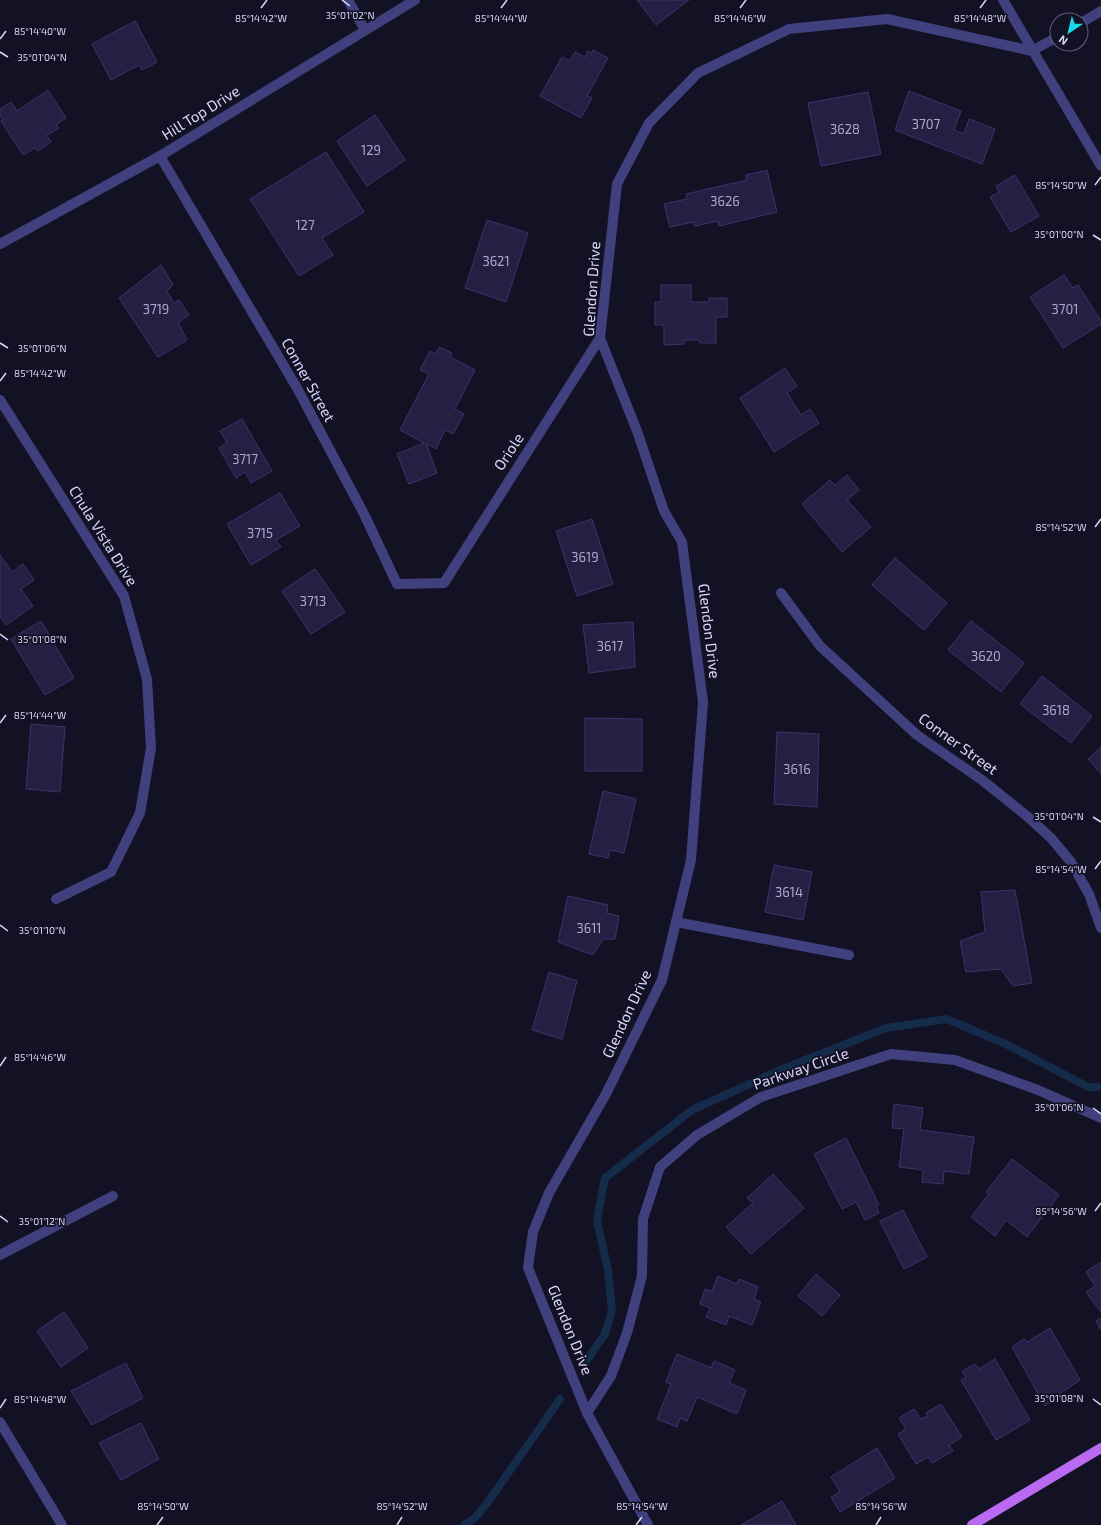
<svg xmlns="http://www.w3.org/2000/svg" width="1101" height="1525" viewBox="0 0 1101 1525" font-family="'Exo 2',sans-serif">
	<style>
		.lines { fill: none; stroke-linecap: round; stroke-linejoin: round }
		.stream { stroke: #152b4a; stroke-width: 8 }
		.building { fill: #251f43; stroke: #3d336d }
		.minor { stroke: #41407e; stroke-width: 10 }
		.major { stroke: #ba69f1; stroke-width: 10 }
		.ticks { fill: none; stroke: #dad7fb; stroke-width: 1.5 }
		.labels { text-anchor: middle; stroke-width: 3.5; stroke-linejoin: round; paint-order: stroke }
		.number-label { font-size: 13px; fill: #ada9cd }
		.street-label { font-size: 15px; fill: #dad7fb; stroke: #131124 }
		.ticks-label { font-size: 10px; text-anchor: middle; fill: #dad7fb; stroke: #131124; stroke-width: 3.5; stroke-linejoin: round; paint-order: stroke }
	</style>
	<rect width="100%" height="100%" fill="#131124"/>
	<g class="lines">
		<g class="stream">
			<path d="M587,1360L605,1334L612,1311L608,1270L597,1221L605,1178L692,1110L780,1070L886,1028L947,1019L1010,1046L1088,1087H1097"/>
			<path d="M464,1525L474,1519L488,1502L560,1399"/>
		</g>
	</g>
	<g class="building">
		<path d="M637,0H689L656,25Z"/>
		<path d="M135,21L157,62L142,70L139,65L111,80L92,44Z"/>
		<path d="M593,50L608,58L587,96L592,98L581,118L540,96L562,57L570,61L575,52L585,57L588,51L592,53Z"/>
		<path d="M48,90L66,118L56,125L59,128L47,135L51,142L38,151L35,148L23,155L1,121L3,120L0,115V109L11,102L17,111Z"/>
		<path d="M909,91L961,111L954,130L964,134L969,119L995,129L982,164L895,130Z"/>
		<path d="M868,92L881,154L821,166L808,103Z"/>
		<path d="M375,115L405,160L367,186L337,141Z"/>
		<path d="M326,152L364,212L322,238L333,255L299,276L250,199Z"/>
		<path d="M767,170L777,212L719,226L718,221L695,226L693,222L670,227L664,204L687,199L686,194L747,180L746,175Z"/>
		<path d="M1015,175L1039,216L1011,232L990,197L999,192L996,186Z"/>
		<path d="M487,220L528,233L506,302L465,288Z"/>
		<path d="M161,265L173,285L167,291L174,303L179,300L189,315L178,323L187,340L158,357L119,298Z"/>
		<path d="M1064,275L1073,288L1078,285L1101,321V324L1063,348L1030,297Z"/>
		<path d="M661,285H691V302H709V298H727V317H716V343H700L699,340H684V344L664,345V325H655V302H661Z"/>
		<path d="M439,347L452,353L450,357L475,370L455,409L464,414L453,434L445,430L436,449L426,443L437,473L409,484L397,454L424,443L400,430L429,374L420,370L430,351L436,354Z"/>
		<path d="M785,368L797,386L787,393L801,415L810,409L819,423L774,452L740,398Z"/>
		<path d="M242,419L272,471L251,483L245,472L236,478L219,448L227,443L220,431Z"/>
		<path d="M847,475L859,490L847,500L871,527L842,552L802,504L830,480L835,485Z"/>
		<path d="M280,493L300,526L276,540L281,547L251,565L227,524Z"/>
		<path d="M592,519L613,584L577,596L556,531Z"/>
		<path d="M0,555L12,572L23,564L34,580L21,589L33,606L6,625L0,616Z"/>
		<path d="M895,558L947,603L924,630L872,585Z"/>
		<path d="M315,569L345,612L311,634L282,591Z"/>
		<path d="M41,621L74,678L45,695L11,639Z"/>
		<path d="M971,621L1024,663L1001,692L948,650Z"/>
		<path d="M633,622L635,667L589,673L583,625Z"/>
		<path d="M1042,676L1092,716L1071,743L1020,704Z"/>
		<path d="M585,718L642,719V771H585Z"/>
		<path d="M31,724L65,727L60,792L26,789Z"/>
		<path d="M777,732L819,734L817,807L774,804Z"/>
		<path d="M1101,747V774L1088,759Z"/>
		<path d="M603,791L636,799L624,853L610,850L608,858L589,854Z"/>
		<path d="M774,865L812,872L803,920L765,912Z"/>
		<path d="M1015,890L1032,983L1013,986L1001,969L966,972L960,941L985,932L981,892Z"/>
		<path d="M568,896L608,905L607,913L619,916L615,939H603L593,955L558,942Z"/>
		<path d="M549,972L577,981L562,1039L532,1030Z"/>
		<path d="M894,1104L923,1108L920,1130L974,1137L969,1174L944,1171L943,1184L922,1182L923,1170L899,1167L904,1129L892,1128Z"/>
		<path d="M846,1138L879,1205L876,1206L879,1213L865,1220L856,1202L842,1209L814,1154Z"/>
		<path d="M1012,1159L1059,1195L1027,1237L1006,1220L995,1236L971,1217L989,1194L986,1192Z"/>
		<path d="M773,1174L804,1208L751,1254L726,1227L753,1203L747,1198Z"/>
		<path d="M903,1210L927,1257L904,1269L880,1221Z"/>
		<path d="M1101,1262V1312L1086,1292L1095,1286L1086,1272Z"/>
		<path d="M816,1274L840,1295L822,1316L798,1296Z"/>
		<path d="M718,1276L737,1284L739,1279L758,1287L754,1299L761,1302L752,1325L729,1316L726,1325L706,1317L710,1308L700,1304L705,1289L712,1291Z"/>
		<path d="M64,1312L88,1348L61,1367L37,1331Z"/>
		<path d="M1101,1318V1330L1096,1321Z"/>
		<path d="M1050,1328L1080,1380L1059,1394L1060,1396L1045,1406L1012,1347L1024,1339L1027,1342Z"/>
		<path d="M677,1354L711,1368L714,1361L735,1370L729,1383L746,1390L737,1414L697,1397L687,1421L680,1418L677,1427L657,1419L671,1384L666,1382Z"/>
		<path d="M995,1359L1030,1420L996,1440L961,1380L966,1378L962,1371L975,1364L979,1369Z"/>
		<path d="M126,1363L143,1398L92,1425L71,1391Z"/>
		<path d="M941,1404L962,1437L949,1445L953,1451L932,1463L928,1457L916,1464L898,1434L906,1429L899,1418L914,1409L921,1419L928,1416L926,1413Z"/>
		<path d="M141,1423L159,1459L121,1480L99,1443Z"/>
		<path d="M877,1448L895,1478L840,1512L831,1497L840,1492L831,1477Z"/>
		<path d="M782,1501L796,1525H741Z"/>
	</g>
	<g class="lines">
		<g class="minor">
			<path d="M348,0L365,30"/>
			<path d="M1003,0L1101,166"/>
			<path d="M1081,23L1101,11"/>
			<path d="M160,156L297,388L364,514L397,584L444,583L600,338"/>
			<path d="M0,244L160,156L415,0"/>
			<path d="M0,400L124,596L147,679L151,748L140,813L111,872L56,899"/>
			<path d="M781,593L820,646L917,735L982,780L1028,817L1051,838L1071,862L1089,894L1101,928"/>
			<path d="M676,922L849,955"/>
			<path d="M0,1255L113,1196"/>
			<path d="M587,1413L611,1376L627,1333L642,1276L643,1219L660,1167L697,1135L761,1097L891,1054L955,1060L1038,1090L1101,1118"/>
			<path d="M0,1422L62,1525"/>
			<path d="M648,1525L587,1413L528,1268L533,1232L549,1193L606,1094L662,980L691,860L703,702L682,542L664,511L637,431L600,338L617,184L649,123L698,73L789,29L887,19L1032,51L1057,37"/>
		</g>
		<path class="major" d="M972,1525L1101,1448"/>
	</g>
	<path class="ticks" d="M342,0L350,6M261,8L267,0M501,8L507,0M740,8L746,0M980,8L986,0M0,39L6,31M0,52L8,57M1095,185L1101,177M1093,235L1101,240M0,343L8,348M0,381L6,373M1095,527L1101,519M0,634L8,640M0,723L6,715M1093,817L1101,822M1095,869L1101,861M0,925L8,931M0,1066L6,1057M1093,1108L1101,1114M1095,1211L1101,1203M0,1216L8,1222M1093,1399L1101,1405M0,1408L6,1399M157,1525L163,1517M397,1525L402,1517M636,1525L642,1517M876,1525L881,1517"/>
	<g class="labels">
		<g class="number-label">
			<text x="926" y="129">3707</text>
			<text x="845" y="134">3628</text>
			<text x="371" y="155">129</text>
			<text x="725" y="206">3626</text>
			<text x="305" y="230">127</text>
			<text x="496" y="266">3621</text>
			<text x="156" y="314">3719</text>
			<text x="1065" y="314">3701</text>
			<text x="245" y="464">3717</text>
			<text x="260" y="538">3715</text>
			<text x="585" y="562">3619</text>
			<text x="313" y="606">3713</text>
			<text x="610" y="651">3617</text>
			<text x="986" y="661">3620</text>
			<text x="1056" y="715">3618</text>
			<text x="797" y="774">3616</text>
			<text x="789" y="897">3614</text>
			<text x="589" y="933">3611</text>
		</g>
		<g class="street-label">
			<text transform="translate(201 113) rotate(-32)" y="5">Hill Top Drive</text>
			<text transform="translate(592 289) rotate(-86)" y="5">Glendon Drive</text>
			<text transform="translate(308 380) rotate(61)" y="5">Conner Street</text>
			<text transform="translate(509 452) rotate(-57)" y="5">Oriole</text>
			<text transform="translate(103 536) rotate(58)" y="5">Chula Vista Drive</text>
			<text transform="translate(709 631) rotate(83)" y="5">Glendon Drive</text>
			<text transform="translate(958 744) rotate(36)" y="5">Conner Street</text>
			<text transform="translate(627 1014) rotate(-65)" y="5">Glendon Drive</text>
			<text transform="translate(801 1069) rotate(-19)" y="5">Parkway Circle</text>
			<text transform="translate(570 1330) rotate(68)" y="5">Glendon Drive</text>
		</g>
	</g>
	<g class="ticks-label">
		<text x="350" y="19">35°01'02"N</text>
		<text x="261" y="22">85°14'42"W</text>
		<text x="501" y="22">85°14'44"W</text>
		<text x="740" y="22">85°14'46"W</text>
		<text x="980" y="22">85°14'48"W</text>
		<text x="40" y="35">85°14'40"W</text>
		<text x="42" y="61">35°01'04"N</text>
		<text x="1061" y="189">85°14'50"W</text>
		<text x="1059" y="238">35°01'00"N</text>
		<text x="42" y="352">35°01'06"N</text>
		<text x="40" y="377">85°14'42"W</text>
		<text x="1061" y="531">85°14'52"W</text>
		<text x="42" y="643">35°01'08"N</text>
		<text x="40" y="719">85°14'44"W</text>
		<text x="1059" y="820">35°01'04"N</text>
		<text x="1061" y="873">85°14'54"W</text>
		<text x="42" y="934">35°01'10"N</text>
		<text x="40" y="1061">85°14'46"W</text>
		<text x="1059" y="1111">35°01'06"N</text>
		<text x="1061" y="1215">85°14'56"W</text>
		<text x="42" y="1225">35°01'12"N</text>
		<text x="1059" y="1402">35°01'08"N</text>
		<text x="40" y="1403">85°14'48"W</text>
		<text x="163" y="1510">85°14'50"W</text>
		<text x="402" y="1510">85°14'52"W</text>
		<text x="642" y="1510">85°14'54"W</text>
		<text x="881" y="1510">85°14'56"W</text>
	</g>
	<g transform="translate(1069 32) rotate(215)"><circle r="19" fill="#131124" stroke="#63607a"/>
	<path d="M0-3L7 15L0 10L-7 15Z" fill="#16dae8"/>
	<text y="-6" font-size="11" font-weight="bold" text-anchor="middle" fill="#dad7fb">N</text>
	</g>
</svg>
